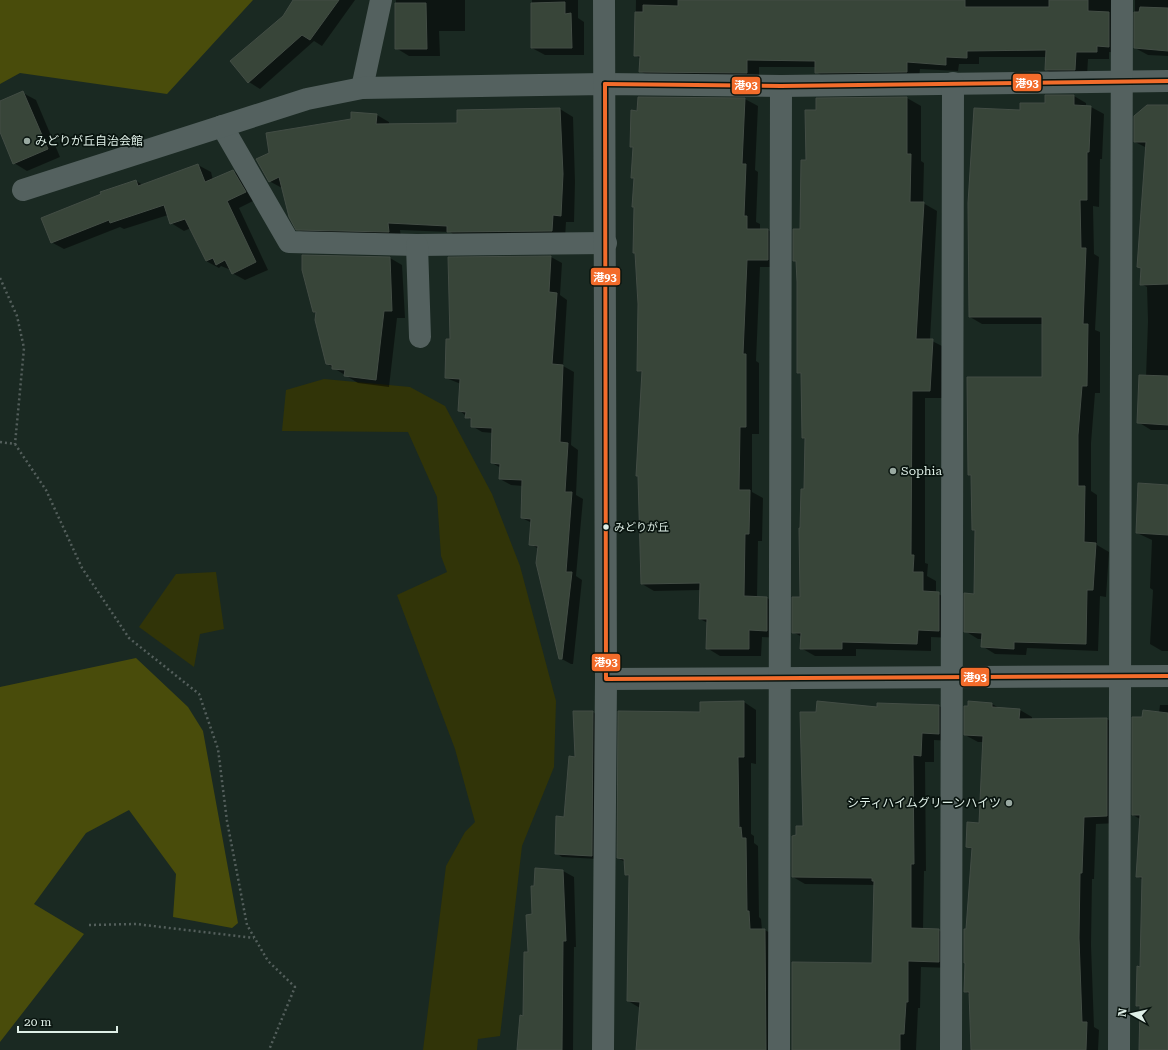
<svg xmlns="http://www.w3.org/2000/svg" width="1168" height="1050" viewBox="0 0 1168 1050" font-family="'Roboto Serif','Noto Sans JP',serif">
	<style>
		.green { fill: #313408 }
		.forest { fill: #494c0b }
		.shadow { fill: #0007 }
		.building { fill: #384539; stroke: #434d45 }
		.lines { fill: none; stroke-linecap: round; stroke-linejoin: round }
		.path { stroke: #545f5c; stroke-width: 2.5; stroke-dasharray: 2 3; stroke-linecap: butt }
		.minor { stroke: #54615f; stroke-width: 22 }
		.bus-1-casing { stroke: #09140f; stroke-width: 7 }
		.bus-1 { stroke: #f36c2b; stroke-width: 4 }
		.poi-dot { fill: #99a9a1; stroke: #09140f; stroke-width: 1.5 }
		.bus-dot { fill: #deeee6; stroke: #09140f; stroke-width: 1.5 }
		.labels { text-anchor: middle; stroke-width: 3.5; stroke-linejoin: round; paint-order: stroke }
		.bus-label { font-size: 11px; fill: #deeee6; stroke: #09140f; text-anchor: start }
		.poi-label { font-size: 12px; fill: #deeee6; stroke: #09140f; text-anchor: start }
		.line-badge { stroke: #09140f; stroke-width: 1.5 }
		.badge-label { font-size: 11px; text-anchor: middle; font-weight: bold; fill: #fff }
	</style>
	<rect width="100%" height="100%" fill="#1a2922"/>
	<g class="green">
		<path d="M324,379L410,387L445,406L492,494L520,566L556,701L554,767L522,846L500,1036L478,1039L477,1050H423L446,866L465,832L475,822L455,749L397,595L447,572L441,556L437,497L408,432L282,431L286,390Z"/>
		<path d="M216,572L224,629L200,634L194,667L139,627L176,574Z"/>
	</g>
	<g class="forest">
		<path d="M0,0H253L167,94L20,73L0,84Z"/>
		<path d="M136,658L188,707L203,731L238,923L232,928L173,917L176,874L129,810L86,833L34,904L84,934L0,1042V687Z"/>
	</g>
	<g class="shadow">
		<path d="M295,0H355L322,46L314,41L260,89L249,82L283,16Z"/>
		<path d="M396,0H465V31H439L440,56H409L396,48Z"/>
		<path d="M532,0H578V18L584,22V55H545L532,48Z"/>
		<path d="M636,0H1124L1121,53L1109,52V59H1088L1087,76L1059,77L1046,70L1047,57H979V64H959L958,71L920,69L919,78L829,80L816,72V67H759V80L652,78L640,71L641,59L635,55Z"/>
		<path d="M1135,0H1168V56L1148,55L1135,48Z"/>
		<path d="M23,93L36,100L60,157L27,171L14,163L0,129V102Z"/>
		<path d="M1074,96L1086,103V106L1091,107L1104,114L1102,159H1100L1099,207L1093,206L1094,254L1099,257L1095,330L1100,332V393H1095L1091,443V491L1097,495V545L1109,552L1106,597L1100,596L1098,651L1027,648L1026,655L995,654L982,646V639H978L965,631L975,595L976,531L973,529L972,476L969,475L1043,378V324H982L970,317L1021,111Z"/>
		<path d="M639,98L745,99L758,106L755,170L758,172L756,222L760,224V230H768L781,237V267H760L756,361L759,363V434H752V492L763,498L762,541H758L757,597L767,598L780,605V638L762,637L761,656H720L707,648L708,623L700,619L701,590L654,591L642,584L639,477L637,476L643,373L638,370L639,304L636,254L634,253L635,179L632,177L634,148L631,146L638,112Z"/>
		<path d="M907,98L921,106V161L924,163L923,203L937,211L930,340L946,348L944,398H925V563L928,564L927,576L936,581V593L953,601V638L931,637V651L856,649V656H815L801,648L802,637L793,632L801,598L806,440L803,438L802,374L798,373L797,262L794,260L801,230L808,161L817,111V99Z"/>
		<path d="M1168,106V430H1151L1138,422L1146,377L1148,321L1147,287L1141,284L1142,269L1138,267L1147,148L1135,142Z"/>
		<path d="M560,109L573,117L575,182L574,222H566L565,238L461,239L450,232L400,230L401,238L310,236L297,229L282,188L269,181L377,115L389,122V125L458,124Z"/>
		<path d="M198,165L211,172L213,180L233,171L245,178L257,199L239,208L268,270L245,280L232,273L231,270L221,266L219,268L206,261L191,228L184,231L171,223L168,215L124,229L120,227L64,249L51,242L136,181L143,185Z"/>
		<path d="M551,257L562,263L560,295L567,300L563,366L574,372L571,445L578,450L576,495L583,499L576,576L582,580L573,664H571L560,658L539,549L530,544L532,523L522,518L523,486L511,485L500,479L501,468L492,463L493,433L482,432L472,426V421L459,410L461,384L446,378L451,340L449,258Z"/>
		<path d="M390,258L402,265L405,318H397L389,387L358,383L327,364L317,313L314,312Z"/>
		<path d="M1168,486V651H1162L1150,644L1153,590L1150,588L1152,540L1137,533Z"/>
		<path d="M744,702L756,710V764L751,763V834L754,836V843L758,846L759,917L761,919L762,930H765L777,937L779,1050H637L640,1008L628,1001L630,877L626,875L625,862L618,858L701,713Z"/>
		<path d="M969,702L992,704L1001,709L1020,710L1032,717V720L1107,719L1120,726L1119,823L1096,824L1094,879H1092L1091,945L1094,1027L1099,1030L1098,1050H972L970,995L965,991L973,850L967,847L980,824L984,742H978L965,735Z"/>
		<path d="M1160,705H1168V1050H1140L1141,1008L1137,1006L1141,968L1143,880L1137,876L1140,819L1133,815L1143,718L1159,713Z"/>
		<path d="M939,706L952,713L951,741L934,740V762H925L926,871H924L923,929L938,930L951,937V968L921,967L920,1008H918L916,1050H792L873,964L875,885L805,884L793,877L797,836L878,709Z"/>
		<path d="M593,712L599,716L598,859L562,857L556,853L565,818L576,758Z"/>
		<path d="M563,871L574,877L576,947H574L573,1050H518L524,1017L533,915Z"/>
	</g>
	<g class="building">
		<path d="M293,0H339L310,40L302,35L248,83L230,61L283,16Z"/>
		<path d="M678,0H965V7H1049V0H1088V11L1109,12V47L1097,46V52H1076L1075,70H1045L1046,50L967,51V58L946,57V65L907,62V72L815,73V61L747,60V73L639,72L640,56H634L635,12H643V5L678,6Z"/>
		<path d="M565,2V14L571,13L572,48H531V3Z"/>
		<path d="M395,3H426L427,49H395Z"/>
		<path d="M1140,7L1168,8V51L1134,48V12H1139Z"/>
		<path d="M23,91L48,149L13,164L0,132V101Z"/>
		<path d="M1045,95H1074V105L1091,106L1089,152H1087V200H1080L1081,248H1086L1083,324H1088L1087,386H1082L1078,435V486H1085L1084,542L1096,543L1093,590H1087L1086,644L1014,642V649L981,647L982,633L964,632V593L974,594L975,530H972L971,475H968L967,377H1042V317H969L968,203L974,108L1020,110V103H1045Z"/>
		<path d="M638,97L745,98L742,164H746L744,216H747V229H768V260H747L743,354H746V427H740L739,490H750L749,534H745L744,596L767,597V631L749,630V649H706L707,619H699L700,583L641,584L638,476H636L642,371H637L638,304L635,253H633L634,207H632L634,178H631L633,147H630L631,110L637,111Z"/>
		<path d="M907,97V154H911L910,202H924L916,339H933L930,391H912L911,555H914L913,572H923V591L939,592V631L918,630L917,644L842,642V649H800L801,633H792V597H800L799,528H800L801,489H804L805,438H802L801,373H797V282L796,261H793V229H800L801,160H806L805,110H816V98Z"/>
		<path d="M1147,105H1168V284L1140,285L1141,268L1137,267L1146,142H1134V116Z"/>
		<path d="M560,108L563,174L561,216L553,215L552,231L447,232V226L388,223L389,232L296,230L289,217L279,177L269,182L256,159L269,153L266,133L351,119V112L377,114L376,124L457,123V110Z"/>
		<path d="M198,164L205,182L233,170L246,192L227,201L256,262L232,274L225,260L216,265L213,258L206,261L185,219L170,224L164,205L110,223L109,220L51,243L41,218L101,194L100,192L136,180L138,186Z"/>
		<path d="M302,255L390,257L392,311H384L376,380L344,376L345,370L332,369V365L326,364L315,320L316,312H313L302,270Z"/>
		<path d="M551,256L549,292L557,293L552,364L563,365L560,442L568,443L565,492H572L566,572H572L562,659H559L536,563L538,546L529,545L531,519L521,518L522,480L499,479L500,464L491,463L492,428L471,427V418H465L466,412L458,411L460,379L445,378L446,339H450L448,257Z"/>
		<path d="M1139,375L1168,376V425L1137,423Z"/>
		<path d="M1138,483L1168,485V535L1136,533Z"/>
		<path d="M744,701V757H738L739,828L741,827L742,838H746L747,911H749L750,929H765L766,1050H636L640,1002L627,1001L629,875H625L624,859L617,858L618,711L700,712V702Z"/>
		<path d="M817,701L877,707V703L939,705V734L922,733L921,756L913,755L914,864H911V928L939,929V962L908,961V1002H906L904,1034H900V1050H792V962L872,963L874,881H872V878L792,877V836L796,835V826H803L800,712H816Z"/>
		<path d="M968,701L992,703V707L1020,709L1019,719L1107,718V816L1084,817L1082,873H1080L1079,938L1082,1022H1087L1086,1050H971L969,992H964L965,963H964V929H966L972,848L966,847L967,822L979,823L983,736L964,735V706H968Z"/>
		<path d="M1143,710L1168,713V1050H1139L1140,1006H1136L1137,966L1140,967L1142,877H1136L1140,815H1132V717H1142Z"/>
		<path d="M573,711H593L592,856L555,854L556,816L564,817L569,756L575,757Z"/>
		<path d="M535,868L563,870L566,941H563L562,1050H517L520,1015L523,1016L524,952H528L526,915L532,914L531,886H534Z"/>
	</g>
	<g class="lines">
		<g class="path">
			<path d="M0,278L17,316L24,348L15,444"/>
			<path d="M0,442L15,444L46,490L82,568L129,638L199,694L218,749L227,821L247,925L268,961L295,987L269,1050"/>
			<path d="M89,925L136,924L254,938"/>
		</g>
		<g class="minor">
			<path d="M362,88L381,0"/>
			<path d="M222,126L289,242L417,245L606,243"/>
			<path d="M23,190L307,99L362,88L605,84L781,86L1168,81"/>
			<path d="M417,245L420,337"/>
			<path d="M606,679L1168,676"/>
			<path d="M603,1050L606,679L604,0"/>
			<path d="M779,1050L781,86"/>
			<path d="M951,1050L953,83"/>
			<path d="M1119,1050L1122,0"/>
		</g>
		<defs>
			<g id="bus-1">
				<path d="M605,84L606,679L1168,676"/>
				<path d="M605,84L781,86L1168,81"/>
			</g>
		</defs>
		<use href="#bus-1" class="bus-1-casing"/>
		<use href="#bus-1" class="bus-1"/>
	</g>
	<g class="poi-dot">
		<circle cx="27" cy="141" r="4"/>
		<circle cx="893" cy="471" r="4"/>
		<circle cx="1009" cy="803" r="4"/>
	</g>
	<circle class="bus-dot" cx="606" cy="527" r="3.5"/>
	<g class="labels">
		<g class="bus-label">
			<text x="614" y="531">みどりが丘</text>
		</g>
		<g class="poi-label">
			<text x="35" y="145">みどりが丘自治会館</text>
			<text x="901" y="475">Sophia</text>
			<text x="1001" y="807" text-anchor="end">シティハイムグリーンハイツ</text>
		</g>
	</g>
	<g class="line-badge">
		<rect x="1012" y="73" width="30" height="19" rx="4" fill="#f36c2b"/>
		<rect x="731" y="76" width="30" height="19" rx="4" fill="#f36c2b"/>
		<rect x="590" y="267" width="31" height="19" rx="4" fill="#f36c2b"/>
		<rect x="591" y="653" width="30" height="19" rx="4" fill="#f36c2b"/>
		<rect x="960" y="667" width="30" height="20" rx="4" fill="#f36c2b"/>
	</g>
	<g class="badge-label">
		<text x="1027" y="87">港93</text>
		<text x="746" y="89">港93</text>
		<text x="605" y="281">港93</text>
		<text x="606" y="666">港93</text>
		<text x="975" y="681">港93</text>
	</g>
	<g transform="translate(1132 1014) rotate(278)" stroke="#09140f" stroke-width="3" paint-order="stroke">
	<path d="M0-3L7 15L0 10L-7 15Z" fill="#deeee6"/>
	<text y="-6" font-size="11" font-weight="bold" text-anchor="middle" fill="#deeee6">N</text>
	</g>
	<path d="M18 1026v6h99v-6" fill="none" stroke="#deeee6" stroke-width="2"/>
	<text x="24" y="1026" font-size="12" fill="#deeee6" stroke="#09140f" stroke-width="3" paint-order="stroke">20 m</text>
</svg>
